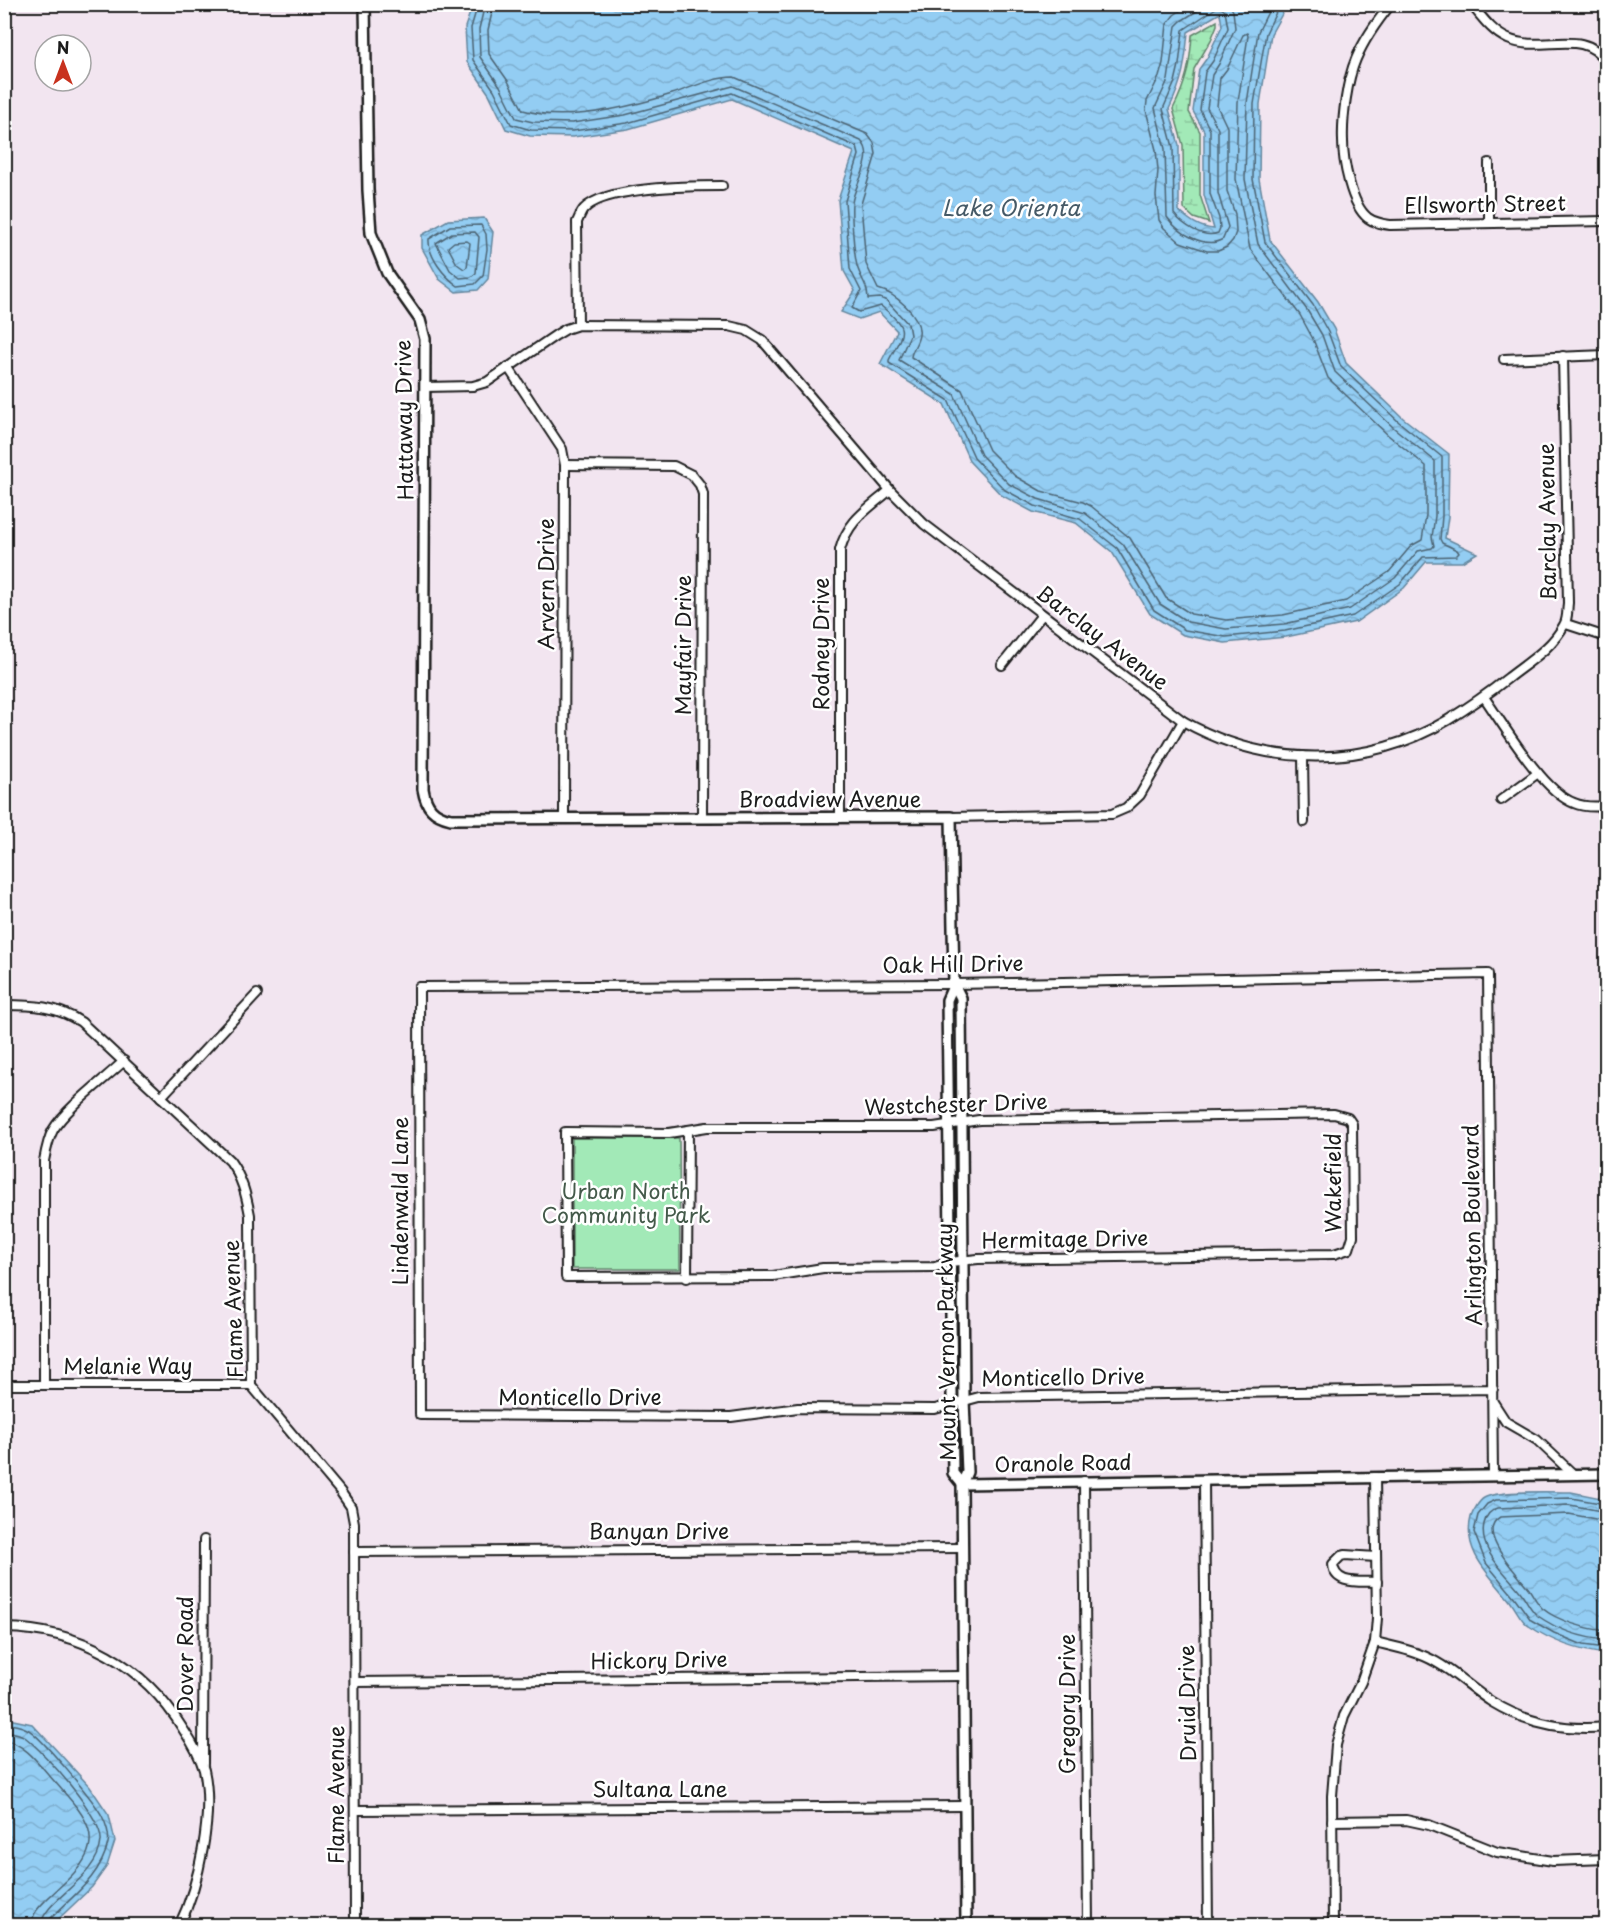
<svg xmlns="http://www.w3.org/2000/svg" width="1611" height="1930" viewBox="0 0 1611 1930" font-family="'Playpen Sans',sans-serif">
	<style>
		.wetland { fill: url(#wetland-marsh); stroke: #5f826a; stroke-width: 1.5 }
		.green { fill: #a2e9b7; stroke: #5f826a; stroke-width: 1.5 }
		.water { fill: url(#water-waves); stroke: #63869d; stroke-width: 1.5; fill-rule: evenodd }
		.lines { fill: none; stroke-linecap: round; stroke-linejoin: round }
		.shore { stroke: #4c6372; stroke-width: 1.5 }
		.minor-casing { stroke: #1c1c1c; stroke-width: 12 }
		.tertiary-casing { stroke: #1c1c1c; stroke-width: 14 }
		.minor { stroke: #fff; stroke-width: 8 }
		.tertiary { stroke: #fff; stroke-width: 9 }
		.labels { text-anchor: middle; stroke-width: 5; stroke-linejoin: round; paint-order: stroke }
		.street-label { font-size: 21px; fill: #1c1c1c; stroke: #fff }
		.park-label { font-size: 21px; fill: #445a4a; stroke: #fff }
		.water-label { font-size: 22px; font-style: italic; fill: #465a67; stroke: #fff }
	</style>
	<defs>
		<pattern id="wetland-marsh" width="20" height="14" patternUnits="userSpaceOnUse" patternTransform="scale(1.5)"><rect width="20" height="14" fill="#a2e9b7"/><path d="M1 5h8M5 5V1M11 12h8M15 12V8" fill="none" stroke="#8bc79d"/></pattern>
		<pattern id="water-waves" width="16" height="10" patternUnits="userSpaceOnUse" patternTransform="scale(1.5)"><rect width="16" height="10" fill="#93cdf3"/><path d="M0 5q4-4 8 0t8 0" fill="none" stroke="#7eafd0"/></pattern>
	</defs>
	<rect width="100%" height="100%" fill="#f2e5f0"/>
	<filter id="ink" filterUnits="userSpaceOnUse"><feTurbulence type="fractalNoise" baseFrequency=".0167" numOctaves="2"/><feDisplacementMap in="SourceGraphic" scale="12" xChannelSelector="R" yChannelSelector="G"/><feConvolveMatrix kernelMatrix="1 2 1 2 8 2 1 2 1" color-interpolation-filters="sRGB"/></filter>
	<g filter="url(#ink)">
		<path class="wetland" d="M1217,21V25L1211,40L1194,69L1189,112L1200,132V195L1209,223L1194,218L1184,209L1183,145L1173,109C1186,83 1190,65 1192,35Z"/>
		<path class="green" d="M572,1138H679L680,1269H572Z"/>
		<g class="water">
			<path d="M473,4L1287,5L1271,34L1260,104L1259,179L1270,240L1318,302L1334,329L1346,363L1403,418L1449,454L1448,517L1445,538L1477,553L1462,562H1426L1404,588L1356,622L1286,637L1225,643L1183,635L1150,614L1112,552L1076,523L1033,512L1001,495L970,462L944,404L880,364L897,331L879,312L859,319L841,312L855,291L844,271L838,200L854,152L732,99L628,129L573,137L530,136L506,129L489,94L467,62L465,27ZM1220,13L1222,26L1207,58L1199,69L1193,111L1204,131V195L1214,229C1200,228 1190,221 1179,211V145L1169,109C1183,80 1185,64 1188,32Z"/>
			<path d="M484,218L493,232L488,279L478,290L456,292L439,279L422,248V235L448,220Z"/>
			<path d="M1571,1492L1606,1499V1654C1579,1651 1553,1642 1529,1626C1521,1621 1516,1609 1510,1601C1490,1575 1462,1552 1471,1517C1473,1511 1479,1501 1484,1498C1497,1490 1553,1492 1571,1492Z"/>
			<path d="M4,1718L32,1724L60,1754L90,1787L109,1815L115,1841L107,1866L92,1887L52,1925H5Z"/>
		</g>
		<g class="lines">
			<g class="shore">
				<path d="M478,4L471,28L473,60L494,90L511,124L531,130L573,131L627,123L732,93L857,147L859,155L845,201L850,269L861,291L852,308L859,312L881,306C910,329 904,331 889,360V363L948,400L975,459L1005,490L1035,506L1080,519L1117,548L1154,610L1185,630L1226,637L1285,631L1353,616L1400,584L1423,557L1456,556L1459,553L1457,550L1442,543L1440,539L1442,516V457L1399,422L1341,367L1328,332L1313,305L1265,242L1253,179L1254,104L1266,33L1280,4"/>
				<path d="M485,4L479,29L480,57L500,86L516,118L533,122L572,123L625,115L733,86L861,141C877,157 854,184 852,203C851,214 854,259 858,269C863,283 867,283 868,299L880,298L887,301L908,324L910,335L899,360L954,394L981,455L1009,484L1038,499L1085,513L1123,544L1160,604L1188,622L1226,629L1284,624L1350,609L1395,578L1418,551L1432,548L1434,546L1432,537L1435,516V461L1394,428L1335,372L1322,335L1307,310L1258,244L1245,179L1247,103L1258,32L1272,4"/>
				<path d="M494,4L488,30L489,54L508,81L523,110C566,123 630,107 672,94C691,88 713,77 734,77L867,134L874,143L876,154L861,204L866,264L878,289C894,293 922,315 919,335C918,343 912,349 911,357L962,390L989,450L1015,476L1041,491L1083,502L1091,506L1130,538L1166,598L1191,614L1226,620L1283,615L1346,601L1389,572L1411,546L1422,540L1426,515V466L1388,435L1328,378L1313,339L1300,315L1250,249L1236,179L1238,102L1248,36L1247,33L1243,35L1227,69L1220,78L1217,106L1227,127V191L1235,214L1236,232L1233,240L1227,247L1218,251H1207L1180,242L1164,228L1159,220L1156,196L1158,170L1156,150L1146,110L1147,101L1159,77L1163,63L1167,24L1174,15L1190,4"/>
				<path d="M1208,4L1181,21L1176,26L1168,80L1155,108L1165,149L1167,217C1177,232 1205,250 1223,239L1228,227L1218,193V129L1207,108L1212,75L1219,64L1235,28L1233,11L1229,4"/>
				<path d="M1216,8H1221L1225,11L1228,28L1213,61L1205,72L1200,110L1210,130V194L1219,218L1220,228L1218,233C1203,239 1183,225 1174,214L1173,147L1163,109L1175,82L1179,65L1183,30Z"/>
				<path d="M481,225L486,234L487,249L483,276L475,284L458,286C444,276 428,257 429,239L450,226Z"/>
				<path d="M475,232L479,237L476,273L471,277L460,278L450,270L436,243L452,233Z"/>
				<path d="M467,241L470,243L467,267L464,269L457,264L448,247L454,242Z"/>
				<path d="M1606,1504L1571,1498L1496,1500L1487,1504L1478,1515L1474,1532L1486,1563L1515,1598L1531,1620L1554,1633L1583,1645L1606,1648"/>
				<path d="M1606,1512L1570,1505L1498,1508C1490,1510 1486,1515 1484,1524C1478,1551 1507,1574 1522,1594C1527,1601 1531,1611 1538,1616C1558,1630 1583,1638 1606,1640"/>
				<path d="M1606,1521L1569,1514L1500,1517C1474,1532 1519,1575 1529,1589C1533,1595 1537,1603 1542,1608C1557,1621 1587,1629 1606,1631"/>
				<path d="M4,1724C11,1724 21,1726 27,1729C39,1734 95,1802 102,1816C106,1823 110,1836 108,1843C101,1876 73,1896 50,1919L48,1926"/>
				<path d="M4,1731C11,1732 21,1733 26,1738C45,1753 103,1818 101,1841C98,1879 42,1900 41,1926"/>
				<path d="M4,1740C27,1744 41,1767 56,1783C82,1813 108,1837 74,1873C66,1882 56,1890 47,1899C39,1907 32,1913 32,1926"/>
			</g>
			<defs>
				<g id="minor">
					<path d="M1391,4C1378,20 1364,40 1356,59C1347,80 1342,118 1343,141C1343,161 1351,205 1368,218C1375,223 1382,224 1390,225L1606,221"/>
					<path d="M1471,4C1482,17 1492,32 1508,39C1542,54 1584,26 1606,62"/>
					<path d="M1489,163V223"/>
					<path d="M578,325L577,222C579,218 581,212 584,209C605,186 692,186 722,186"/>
					<path d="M1504,359L1606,355"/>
					<path d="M508,367L562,449L565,465L564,818"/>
					<path d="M425,387L473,386L487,382L556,335L566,329L578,325L729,326L746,330L762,340L890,490L924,524L1183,721C1266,768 1366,769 1448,720C1469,707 1489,693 1508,678C1527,663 1552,648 1564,625C1568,619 1567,610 1568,603L1563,356"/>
					<path d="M565,465L674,466L692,475L700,485L703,494L702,818"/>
					<path d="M1566,624L1606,637"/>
					<path d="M1002,665L1042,615"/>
					<path d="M1484,697C1503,724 1543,792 1574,803C1583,807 1596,807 1606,806"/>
					<path d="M1303,756L1304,822"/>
					<path d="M1501,800L1538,773"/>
					<path d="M951,817L1112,814L1126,808L1140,795L1183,721"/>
					<path d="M840,818V550C848,520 867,510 890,490"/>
					<path d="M4,1005C34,1005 56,1006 81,1022L230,1161C242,1178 246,1194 250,1215L251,1385L340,1491L351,1507L354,1523L355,1926"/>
					<path d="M161,1097L257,994"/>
					<path d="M1334,1114L1348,1118L1352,1124L1353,1236L1349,1249L1334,1254L978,1259L950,1262L935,1267L823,1268L773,1276L566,1277L565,1132L669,1133L707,1127H934L979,1120Z"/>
					<path d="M687,1278L688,1130"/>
					<path d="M4,1385H251"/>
					<path d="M44,1385V1161C46,1150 48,1139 53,1130C66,1108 105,1079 124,1061"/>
					<path d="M1493,1389L979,1397L935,1409L798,1408L731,1417L420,1415L419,987L954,984L1488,974L1493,1475"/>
					<path d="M1493,1402L1506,1422L1537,1440L1573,1474"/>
					<path d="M1204,1480L1208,1926"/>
					<path d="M1084,1481L1088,1926"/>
					<path d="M354,1552L963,1548"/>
					<path d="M1376,1557L1345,1555L1341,1556L1333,1564C1334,1586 1361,1581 1377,1582"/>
					<path d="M4,1628C80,1629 144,1665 183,1729C191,1741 200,1756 204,1770C214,1814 199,1885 179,1926"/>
					<path d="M1375,1642C1395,1647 1417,1651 1436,1662C1456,1673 1473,1690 1492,1702C1528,1724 1565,1731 1606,1727"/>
					<path d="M355,1682L964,1676"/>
					<path d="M203,1764L204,1540"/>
					<path d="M355,1810L965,1806"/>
					<path d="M1332,1821L1406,1820L1429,1825L1497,1852L1553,1861L1606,1859"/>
					<path d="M1333,1926L1332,1796L1336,1745L1344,1716L1361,1682L1375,1642L1377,1618L1375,1477"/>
				</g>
				<g id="tertiary">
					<path d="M365,4L368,190L371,233L387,273L420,320L425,339L423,789C426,807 433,815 451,819L951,817L954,984L947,1000L953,1473L962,1484"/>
					<path d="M954,984L961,998L964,1400L967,1472L962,1484L966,1926"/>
					<path d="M962,1484L1606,1474"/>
				</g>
			</defs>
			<use href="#minor" class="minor-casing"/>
			<use href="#tertiary" class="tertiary-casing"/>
			<use href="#minor" class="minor"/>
			<use href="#tertiary" class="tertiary"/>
		</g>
	</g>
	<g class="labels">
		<g class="street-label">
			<text transform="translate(1485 205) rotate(-1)" y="7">Ellsworth Street</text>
			<text transform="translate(405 420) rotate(-91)" y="7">Hattaway Drive</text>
			<text transform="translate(1548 522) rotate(-91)" y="7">Barclay Avenue</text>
			<text transform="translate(547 584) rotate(-90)" y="7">Arvern Drive</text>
			<text transform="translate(1102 638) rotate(37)" y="7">Barclay Avenue</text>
			<text transform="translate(822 644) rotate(-90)" y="7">Rodney Drive</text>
			<text transform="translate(684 645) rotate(-90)" y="7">Mayfair Drive</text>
			<text x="830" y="807">Broadview Avenue</text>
			<text transform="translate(953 965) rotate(-1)" y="7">Oak Hill Drive</text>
			<text transform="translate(956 1105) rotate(-2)" y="7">Westchester Drive</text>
			<text transform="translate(1334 1183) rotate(-90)" y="7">Wakefield</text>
			<text transform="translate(401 1201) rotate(-90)" y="7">Lindenwald Lane</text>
			<text transform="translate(1473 1225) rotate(-91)" y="7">Arlington Boulevard</text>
			<text transform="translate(1065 1240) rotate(-1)" y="7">Hermitage Drive</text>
			<text transform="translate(234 1309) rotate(-92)" y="7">Flame Avenue</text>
			<text transform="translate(947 1342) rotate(-91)" y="7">Mount Vernon Parkway</text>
			<text x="128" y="1374">Melanie Way</text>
			<text transform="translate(1063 1378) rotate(-1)" y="7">Monticello Drive</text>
			<text x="580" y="1405">Monticello Drive</text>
			<text transform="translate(1063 1464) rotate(-1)" y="7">Oranole Road</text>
			<text x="659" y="1539">Banyan Drive</text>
			<text transform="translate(186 1654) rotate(-90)" y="7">Dover Road</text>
			<text transform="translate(659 1661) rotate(-1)" y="7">Hickory Drive</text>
			<text transform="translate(1188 1703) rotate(-91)" y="7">Druid Drive</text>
			<text transform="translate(1068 1704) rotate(-90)" y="7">Gregory Drive</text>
			<text x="660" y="1797">Sultana Lane</text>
			<text transform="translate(337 1795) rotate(-90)" y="7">Flame Avenue</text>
		</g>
		<g class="park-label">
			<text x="626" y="1199">Urban North<tspan x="626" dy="24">Community Park</tspan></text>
		</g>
		<g class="water-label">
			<text x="1011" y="216">Lake Orienta</text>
		</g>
	</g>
	<rect width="1611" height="1930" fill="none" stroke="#fff" stroke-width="24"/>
	<rect x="12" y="12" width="1587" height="1906" fill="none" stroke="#1c1c1c" stroke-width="2" filter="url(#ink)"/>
	<g transform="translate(63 63)"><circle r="28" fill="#ffffff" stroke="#a4a4a4" stroke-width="1.5"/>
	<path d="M0-4.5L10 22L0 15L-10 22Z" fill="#c8321e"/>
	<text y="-9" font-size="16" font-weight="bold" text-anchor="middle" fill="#1c1c1c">N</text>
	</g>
</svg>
